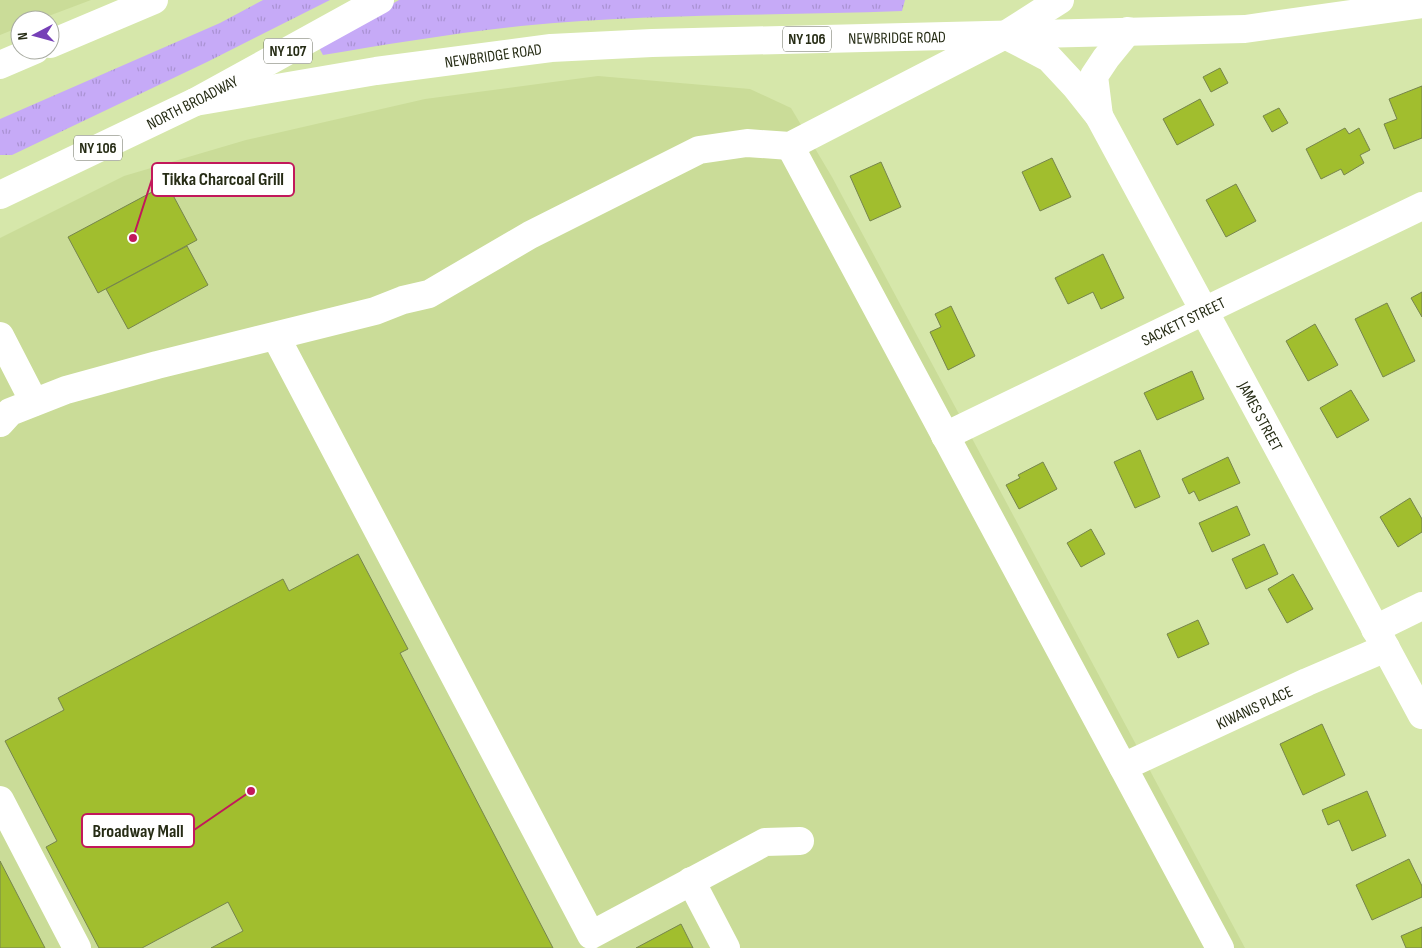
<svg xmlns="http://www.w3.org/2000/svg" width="1422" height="948" viewBox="0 0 1422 948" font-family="'Sofia Sans Condensed',sans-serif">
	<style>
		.built { fill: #cadc98 }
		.grass { fill: url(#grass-tufts) }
		.building { fill: #a1be2e; stroke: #76854c }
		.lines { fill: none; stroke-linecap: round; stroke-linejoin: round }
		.minor { stroke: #fff; stroke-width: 28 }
		.major { stroke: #fff; stroke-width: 28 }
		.labels { text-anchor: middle; stroke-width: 4.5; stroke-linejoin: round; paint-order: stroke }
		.shield { fill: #fff; stroke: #676b5b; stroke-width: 1 }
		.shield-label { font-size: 15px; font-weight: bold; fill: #262c15 }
		.street-label { font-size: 16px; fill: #262c15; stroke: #fff }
		.leader { fill: none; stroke: #c2185b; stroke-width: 2 }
		.callout-dot { fill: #c2185b; stroke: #fff; stroke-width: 2 }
		.callout { fill: #fff; stroke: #c2185b; stroke-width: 2 }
		.callout-label { font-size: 18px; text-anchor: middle; font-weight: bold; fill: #262c15 }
	</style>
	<defs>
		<pattern id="grass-tufts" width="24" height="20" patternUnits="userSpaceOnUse" patternTransform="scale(1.25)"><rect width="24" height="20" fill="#c6aaf7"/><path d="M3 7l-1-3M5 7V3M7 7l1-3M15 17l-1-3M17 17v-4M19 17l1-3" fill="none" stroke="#aa92d3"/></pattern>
	</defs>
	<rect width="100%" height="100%" fill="#d6e7aa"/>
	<g class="built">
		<path d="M0,0H91L38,20H20V27L0,35Z"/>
		<path d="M598,76L750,89L791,108L832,177L1245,948H0V238L124,176L246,140L425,99Z"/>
	</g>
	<g class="grass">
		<path d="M263,0H330L207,62L12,155H0V119L220,23Z"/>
		<path d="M399,0H905L902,11C775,16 647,13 521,26C455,33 388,44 323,55L318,46Z"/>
	</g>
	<g class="building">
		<path d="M1220,68L1228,83L1211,92L1203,77Z"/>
		<path d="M1422,86V138L1394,149L1384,124L1397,119L1389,99Z"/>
		<path d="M1200,99L1214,125L1177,145L1163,119Z"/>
		<path d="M1279,108L1288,123L1272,132L1263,116Z"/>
		<path d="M1345,128L1349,134L1359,128L1370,150L1360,155L1364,163L1344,175L1341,169L1321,179L1306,149Z"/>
		<path d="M1052,158L1071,197L1040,211L1022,172Z"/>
		<path d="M881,162L901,207L870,221L850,176Z"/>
		<path d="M167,184L197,240L98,293L68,237Z"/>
		<path d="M1236,184L1256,221L1226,237L1206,200Z"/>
		<path d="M187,246L208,285L128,329L106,289Z"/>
		<path d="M1103,254L1124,298L1101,309L1093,292L1068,304L1055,278Z"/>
		<path d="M1422,292V317L1411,298Z"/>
		<path d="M1387,303L1415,361L1383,377L1355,319Z"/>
		<path d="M951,306L975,356L948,370L930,332L941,327L935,314Z"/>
		<path d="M1315,324L1338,365L1308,381L1286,341Z"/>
		<path d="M1192,371L1204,399L1157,420L1144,393Z"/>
		<path d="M1351,390L1369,420L1337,438L1320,408Z"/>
		<path d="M1140,450L1160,497L1135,508L1114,462Z"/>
		<path d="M1228,457L1240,483L1199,501L1194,491L1189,494L1182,479Z"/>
		<path d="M1043,462L1057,489L1019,509L1006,485L1020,478L1018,475Z"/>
		<path d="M1410,498L1422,519V532L1398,547L1380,517Z"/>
		<path d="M1237,506L1250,535L1212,552L1199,523Z"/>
		<path d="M1091,529L1105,554L1081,567L1067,543Z"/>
		<path d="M1264,544L1278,574L1246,589L1232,559Z"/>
		<path d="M358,554L408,649L400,653L553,948H211L243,931L228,902L142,948H99L46,847L57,841L5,741L64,710L58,698L283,579L289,591Z"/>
		<path d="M1293,574L1313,609L1287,623L1268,589Z"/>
		<path d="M1198,620L1209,644L1178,658L1167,634Z"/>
		<path d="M1322,724L1345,775L1303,795L1280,744Z"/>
		<path d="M1367,791L1386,836L1352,851L1339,820L1328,825L1322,810Z"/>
		<path d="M1409,859L1422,886V897L1372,920L1356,885Z"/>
		<path d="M0,861L45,948H0Z"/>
		<path d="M681,924L693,948H636Z"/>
		<path d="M1422,927V948H1406L1401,936Z"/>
	</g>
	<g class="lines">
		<g class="minor">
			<path d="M1005,35L1049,58L1076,87L1099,116L1422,715"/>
			<path d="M1099,116L1094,76L1106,58L1128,31"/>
			<path d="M790,146L1220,948"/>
			<path d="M0,336L34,402"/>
			<path d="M276,337L591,935L765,842L800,841"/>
			<path d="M0,423L10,412L66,390L157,365L375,311L403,300L429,294L530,235L699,150L747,143L790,146L1005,35L1060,0"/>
			<path d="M945,436L1422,206"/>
			<path d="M1375,629L1422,606"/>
			<path d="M1123,767L1307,682L1386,648"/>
			<path d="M0,800L77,948"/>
			<path d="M691,881L726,948"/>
		</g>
		<g class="major">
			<path d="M50,44L154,0"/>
			<path d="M0,65L35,50"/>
			<path d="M195,102L376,71L551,48L652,43L1245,29L1422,4"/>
			<path d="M0,195L195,102L380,0"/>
		</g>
	</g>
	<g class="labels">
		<g class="shield">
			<rect x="783" y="26.5" width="48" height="25" rx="4"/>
			<rect x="264" y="38.5" width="48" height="25" rx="4"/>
			<rect x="74" y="135.5" width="48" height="25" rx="4"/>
		</g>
		<g class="shield-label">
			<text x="807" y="44">NY 106</text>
			<text x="288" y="56">NY 107</text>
			<text x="98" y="153">NY 106</text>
		</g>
		<g class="street-label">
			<text transform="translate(897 37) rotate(-1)" y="6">NEWBRIDGE ROAD</text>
			<text transform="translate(493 55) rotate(-8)" y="6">NEWBRIDGE ROAD</text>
			<text transform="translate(192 102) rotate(-27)" y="6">NORTH BROADWAY</text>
			<text transform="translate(1183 321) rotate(-26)" y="6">SACKETT STREET</text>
			<text transform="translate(1261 416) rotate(62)" y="6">JAMES STREET</text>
			<text transform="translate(1254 707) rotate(-25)" y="6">KIWANIS PLACE</text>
		</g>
	</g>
	<path class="leader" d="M133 238L152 179M251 791L194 830"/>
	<g class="callout-dot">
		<circle cx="133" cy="238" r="5"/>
		<circle cx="251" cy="791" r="5"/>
	</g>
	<g class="callout">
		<rect x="152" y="163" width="142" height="33" rx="5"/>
		<rect x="82" y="814" width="112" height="33" rx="5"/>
	</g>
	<g class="callout-label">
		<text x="223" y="185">Tikka Charcoal Grill</text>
		<text x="138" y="837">Broadway Mall</text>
	</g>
	<g transform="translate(35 35) rotate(264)"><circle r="24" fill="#ffffff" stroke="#a8aba1"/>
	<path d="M0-4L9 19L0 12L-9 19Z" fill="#7640b7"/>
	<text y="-8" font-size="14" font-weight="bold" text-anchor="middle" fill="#262c15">N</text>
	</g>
</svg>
